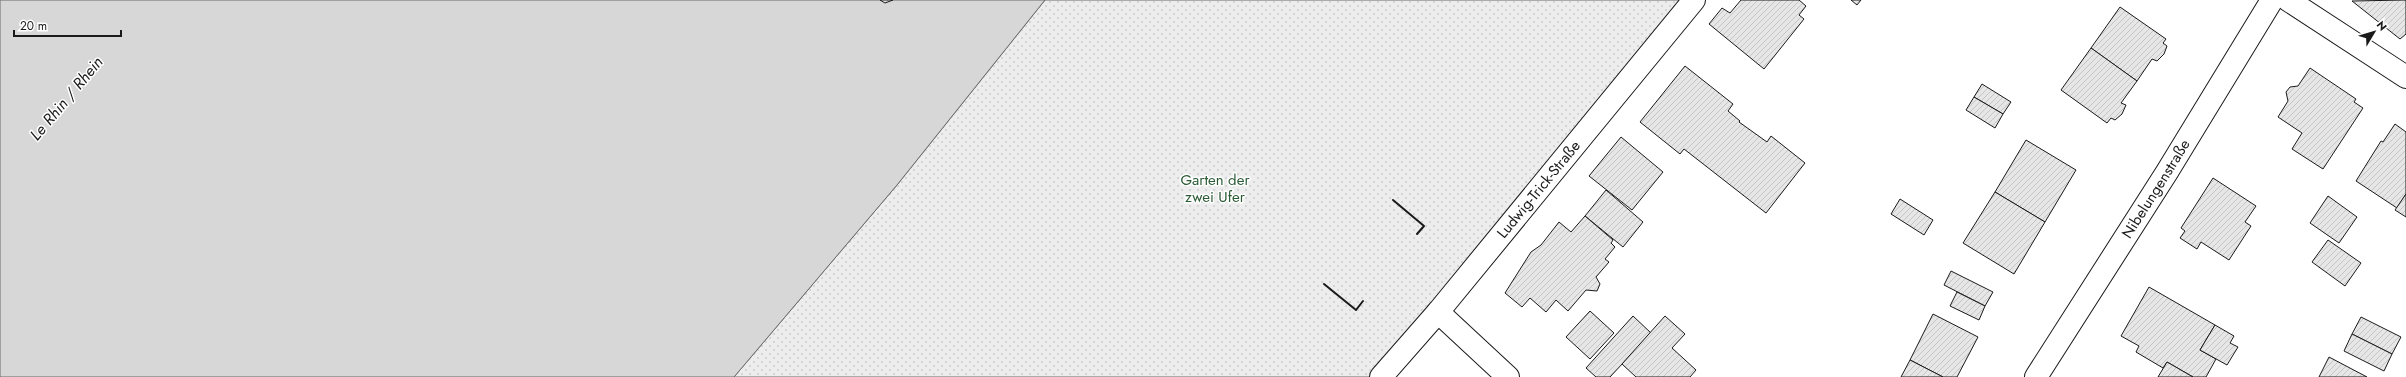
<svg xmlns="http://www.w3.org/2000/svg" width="2406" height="377" viewBox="0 0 2406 377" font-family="Jost,sans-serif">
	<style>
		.grass { fill: url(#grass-dots); stroke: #6a6a6a }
		.water { fill: #d7d7d7; stroke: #6a6a6a }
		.building { fill: url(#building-hatch); stroke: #1a1a1a }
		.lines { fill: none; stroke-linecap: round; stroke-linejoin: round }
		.minor-casing { stroke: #1a1a1a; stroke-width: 24 }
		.minor { stroke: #fff; stroke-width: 22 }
		.wall { stroke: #1a1a1a; stroke-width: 2 }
		.labels { text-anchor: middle; stroke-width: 3; stroke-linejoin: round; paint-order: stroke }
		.park-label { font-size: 15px; fill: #2b5a34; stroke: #fff }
		.street-label { font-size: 15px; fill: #1a1a1a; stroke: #fff }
		.water-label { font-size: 16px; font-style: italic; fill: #1a1a1a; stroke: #fff }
	</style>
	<defs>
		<pattern id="grass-dots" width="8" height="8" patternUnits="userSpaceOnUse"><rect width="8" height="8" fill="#ededed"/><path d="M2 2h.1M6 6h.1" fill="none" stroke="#cbcbcb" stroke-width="1.8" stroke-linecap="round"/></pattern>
		<pattern id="building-hatch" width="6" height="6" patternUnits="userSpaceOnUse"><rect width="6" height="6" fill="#e6e6e6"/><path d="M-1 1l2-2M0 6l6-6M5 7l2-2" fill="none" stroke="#c5c5c5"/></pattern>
	</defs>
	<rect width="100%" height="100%" fill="#fff"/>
	<path class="grass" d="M1045,0H1695L1377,377H734L897,185Z"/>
	<path class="water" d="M0,0H1045L897,185L734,377H0Z"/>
	<g class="building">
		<path d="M880,0H893L885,3Z"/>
		<path d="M1741,0H1799L1806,6L1799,15L1804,19L1764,69L1709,24L1722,8L1730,13Z"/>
		<path d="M1851,0H1861L1857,5Z"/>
		<path d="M2406,0V34L2400,39L2352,1Z"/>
		<path d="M2120,7L2166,39L2163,43L2167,46L2164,54L2157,61L2152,59L2137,81L2091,48Z"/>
		<path d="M2091,48L2137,81L2121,103L2126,105L2122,114L2115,120L2111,118L2107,123L2061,90Z"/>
		<path d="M1685,66L1733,104L1728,111L1740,121L1739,122L1767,142L1771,136L1805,163L1766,213L1684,149L1680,154L1640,122Z"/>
		<path d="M2310,68L2356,99L2354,102L2363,108L2323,169L2292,149L2302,133L2278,117L2288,101L2286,92L2290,87L2298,86Z"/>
		<path d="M1982,84L2011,102L2003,114L1974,97Z"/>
		<path d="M1974,97L2003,114L1995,128L1966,110Z"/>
		<path d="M2395,124L2406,132V194L2397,208L2356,181L2381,141L2383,142Z"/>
		<path d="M1621,137L1663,172L1632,210L1589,176Z"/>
		<path d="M2026,140L2076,170L2045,222L1995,192Z"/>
		<path d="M2213,178L2256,206L2245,222L2251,226L2229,260L2201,242L2197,249L2180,238L2185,231L2181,228Z"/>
		<path d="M1606,190L1643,222L1623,247L1585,216Z"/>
		<path d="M1995,192L2045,222L2014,274L1963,243Z"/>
		<path d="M2406,194V217L2395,210Z"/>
		<path d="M2328,196L2357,217L2339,243L2310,223Z"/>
		<path d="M1900,199L1933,220L1924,235L1891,214Z"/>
		<path d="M1585,216L1613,240L1611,243L1615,247L1605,259L1609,262L1596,277L1600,284L1597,291L1586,290L1568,311L1556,300L1546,312L1530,298L1522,307L1505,293L1531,252L1541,245L1559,222L1571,232Z"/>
		<path d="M2328,240L2361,263L2345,286L2312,262Z"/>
		<path d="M1951,271L1993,292L1985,306L1944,285Z"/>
		<path d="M2149,287L2215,325L2200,350L2216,359L2206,377H2193L2167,362L2163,368L2136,352L2139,346L2121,336Z"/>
		<path d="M1957,292L1985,306L1979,320L1950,306Z"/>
		<path d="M1590,311L1614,333L1590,359L1566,337Z"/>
		<path d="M1933,314L1978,337L1957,377H1943L1910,360Z"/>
		<path d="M1633,316L1651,333L1610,377H1596L1586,368Z"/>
		<path d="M1665,316L1685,334L1672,348L1696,370L1690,377H1636L1622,364Z"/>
		<path d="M2361,317L2401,337L2392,354L2352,334Z"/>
		<path d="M2215,325L2234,336L2230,343L2238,347L2227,365L2200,350Z"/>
		<path d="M2352,334L2392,354L2384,371L2344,351Z"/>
		<path d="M2329,357L2367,377H2319Z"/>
		<path d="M1910,360L1943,377H1901Z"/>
		<path d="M2167,362L2193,377H2158Z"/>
	</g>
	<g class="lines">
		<defs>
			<g id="minor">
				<path d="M2288,0L2406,77"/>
				<path d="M1438,312L1508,377"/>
				<path id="s1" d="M1381,377L1438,312L1694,0"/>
				<path id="s2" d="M2036,377L2167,172L2272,0"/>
			</g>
		</defs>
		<use href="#minor" class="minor-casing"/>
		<use href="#minor" class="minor"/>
		<g class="wall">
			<path d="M1393,200L1424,226L1417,234"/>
			<path d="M1324,284L1356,310L1363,301"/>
		</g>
	</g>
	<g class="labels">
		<g class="park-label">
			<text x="1215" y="185">Garten der<tspan x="1215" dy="17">zwei Ufer</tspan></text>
		</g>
		<g class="street-label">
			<text dy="5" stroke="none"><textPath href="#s2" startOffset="223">Nibelungenstraße</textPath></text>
			<text dy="5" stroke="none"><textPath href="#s1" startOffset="245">Ludwig-Trick-Straße</textPath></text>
		</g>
		<g class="water-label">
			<text transform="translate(66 98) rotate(-50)" y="6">Le Rhin / Rhein</text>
		</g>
	</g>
	<g transform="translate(2374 32) rotate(52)" stroke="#ffffff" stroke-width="3" paint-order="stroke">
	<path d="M0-3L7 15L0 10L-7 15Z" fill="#1a1a1a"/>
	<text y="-6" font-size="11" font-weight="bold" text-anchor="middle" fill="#1a1a1a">N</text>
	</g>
	<path d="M14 30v6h107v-6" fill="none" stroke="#1a1a1a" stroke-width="2"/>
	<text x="20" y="30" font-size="12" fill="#1a1a1a" stroke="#ffffff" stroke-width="3" paint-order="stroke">20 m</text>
</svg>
